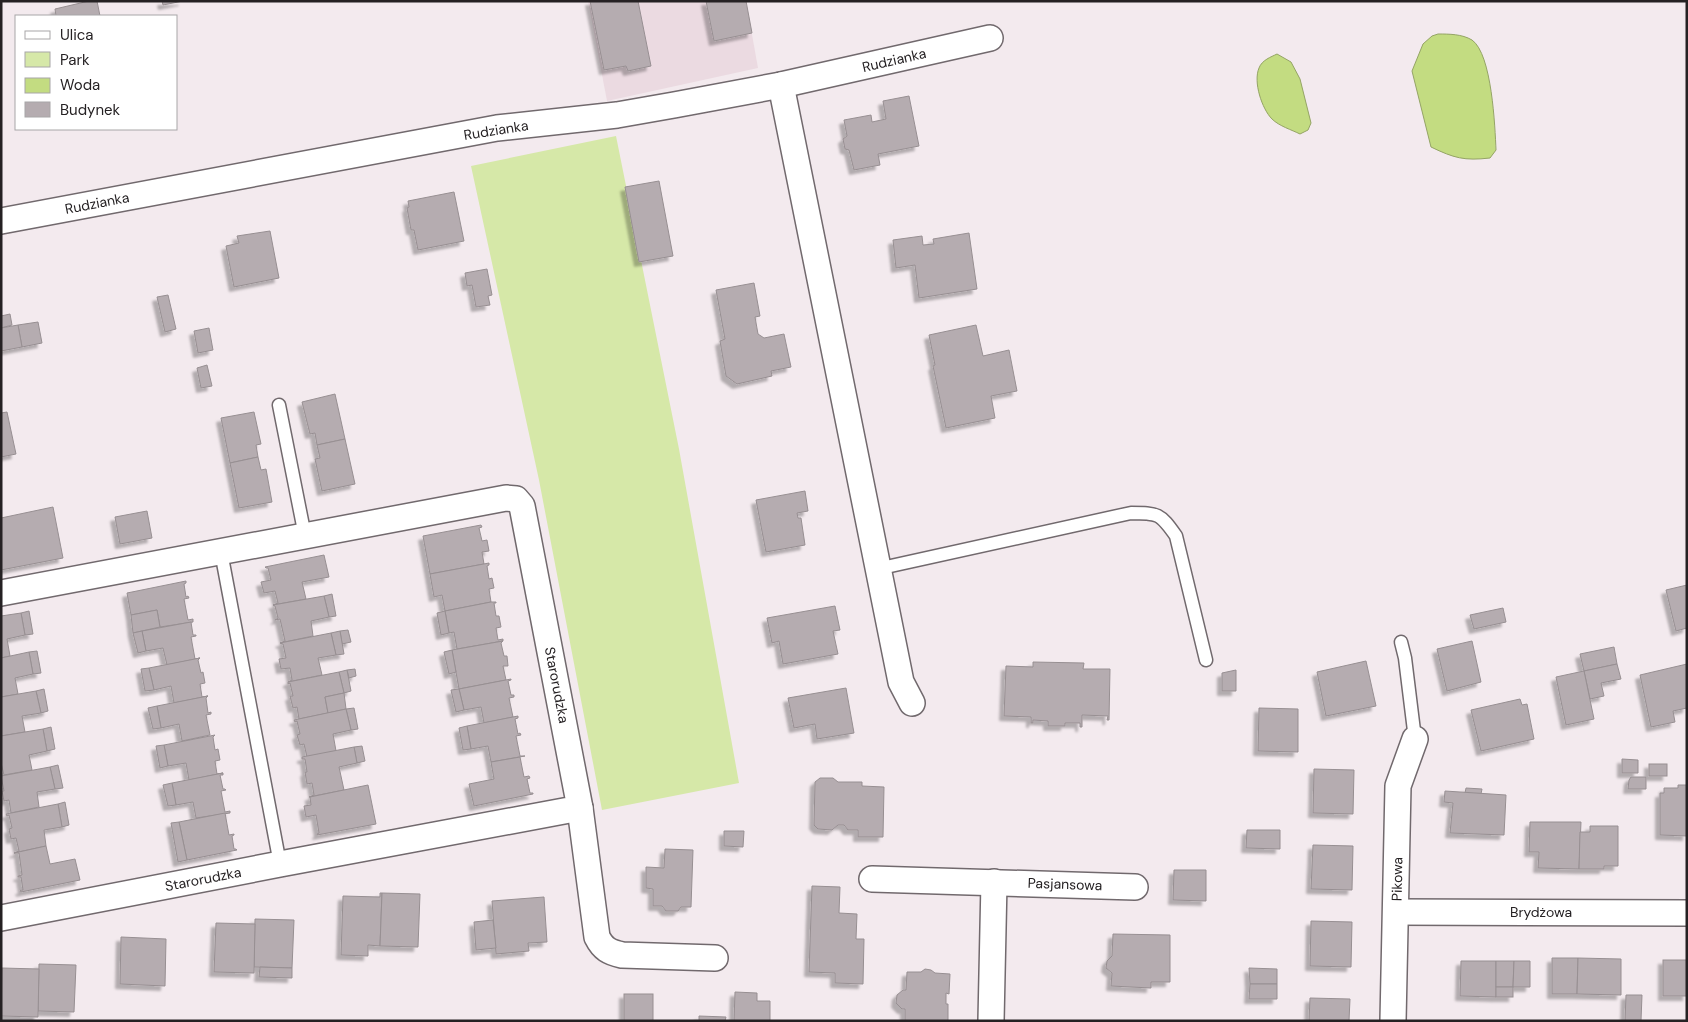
<svg xmlns="http://www.w3.org/2000/svg" width="1688" height="1022" viewBox="0 0 1688 1022" font-family="'DM Sans',sans-serif">
	<style>
		.built { fill: #ebdae1 }
		.green { fill: #d6e8a8 }
		.water { fill: #c3dc81; stroke: #94a465 }
		.building { fill: #b5acb0; stroke: #978f92; filter: url(#shadow) }
		.lines { fill: none; stroke-linecap: round; stroke-linejoin: round }
		.lane-casing { stroke: #71696d; stroke-width: 15 }
		.street-casing { stroke: #71696d; stroke-width: 28 }
		.lane { stroke: #fff; stroke-width: 12 }
		.street { stroke: #fff; stroke-width: 25 }
		.labels { text-anchor: middle; stroke-width: 4; stroke-linejoin: round; paint-order: stroke }
		.street-label { font-size: 14px; fill: #252123; stroke: #fff }
	</style>
	<defs>
		<filter id="shadow"><feDropShadow dx="-4.5" dy="4.5" stdDeviation="1" flood-color="#0004"/></filter>
	</defs>
	<rect width="100%" height="100%" fill="#f3eaee"/>
	<path class="built" d="M588,1H746L758,68L607,101Z"/>
	<path class="green" d="M616,136L679,449L739,783L602,810L539,480L471,166Z"/>
	<g class="water">
		<path d="M1438,34C1449,34 1462,34 1472,40C1492,54 1495,127 1496,150L1490,158C1464,161 1454,158 1431,147L1412,71L1423,44L1432,36Z"/>
		<path d="M1277,54L1291,62L1300,79L1311,123L1308,130L1300,134C1292,130 1279,126 1272,119C1262,109 1253,82 1259,68C1262,60 1271,57 1277,54Z"/>
	</g>
	<g class="building">
		<path d="M89,1H97L100,16H56L55,9Z"/>
		<path d="M162,1H183L163,5Z"/>
		<path d="M590,1H638L651,66L628,71L626,66L604,70Z"/>
		<path d="M706,1H746L752,33L714,41Z"/>
		<path d="M909,96L919,146L878,154L880,165L854,170L849,150L845,149L843,139L847,136L844,120L871,115L872,122L886,119L883,101Z"/>
		<path d="M659,181L673,256L639,262L625,187Z"/>
		<path d="M454,192L464,241L418,250L414,230H411L407,208L409,207L408,201Z"/>
		<path d="M270,231L279,278L234,287L226,246L239,243L237,236Z"/>
		<path d="M969,233L977,289L919,298L915,265L896,268L893,240L922,236L923,245L934,244L933,239Z"/>
		<path d="M487,269L492,295L488,296L490,305L476,307L472,285L467,286L465,273Z"/>
		<path d="M754,283L760,316L755,317L758,334L764,338L784,334L791,367L771,371L772,376L737,384L726,376L720,341L725,339L716,290Z"/>
		<path d="M168,295L176,329L165,332L157,297Z"/>
		<path d="M10,314L12,325L1,328V316Z"/>
		<path d="M38,322L42,343L22,347L18,325Z"/>
		<path d="M18,325L22,347L1,351V328Z"/>
		<path d="M976,325L983,356L1009,350L1017,391L991,396L995,418L946,428L933,366L935,365L929,335Z"/>
		<path d="M209,328L213,350L198,353L194,331Z"/>
		<path d="M207,365L212,386L201,388L197,368Z"/>
		<path d="M335,394L345,439L317,445L315,433L310,434L302,402Z"/>
		<path d="M7,412L16,454L1,457V413Z"/>
		<path d="M254,412L261,444L256,445L258,457L230,463L221,418Z"/>
		<path d="M345,439L355,484L322,491L315,459L320,458L317,445Z"/>
		<path d="M258,457L261,470L266,469L272,502L239,508L230,463Z"/>
		<path d="M805,491L808,511L797,513L798,518H801L805,545L766,552L756,500Z"/>
		<path d="M53,507L63,558L1,570V518Z"/>
		<path d="M147,511L152,538L120,544L115,517Z"/>
		<path d="M481,525L482,527L479,528L482,541L487,540L489,551L482,552L484,564L430,574L423,536Z"/>
		<path d="M324,555L329,577L302,582L306,599L273,605L278,603L275,591L264,593L261,582L271,580L268,568H266L265,567Z"/>
		<path d="M489,563V565L487,566L489,579L492,578L494,588L489,589L491,602L445,611L442,595L434,597L430,574Z"/>
		<path d="M186,581V583L184,584L186,597L188,596L189,598L184,599L188,620L193,619V622L160,627L157,610L131,615L127,593Z"/>
		<path d="M1687,585V628L1676,631L1666,590Z"/>
		<path d="M332,594L336,616L329,617L324,596Z"/>
		<path d="M324,596L329,617L311,621L313,636L280,643L285,641L280,619L275,620L278,618L275,606L273,605Z"/>
		<path d="M491,602H496V603H494L496,616H499L501,627L496,628L498,640L503,639V641L457,649L454,632L449,633L445,611Z"/>
		<path d="M835,606L840,630L833,631L838,654L783,664L779,641L772,643L767,618Z"/>
		<path d="M1503,608L1506,622L1474,629L1470,615Z"/>
		<path d="M157,610L160,627L133,633L131,615Z"/>
		<path d="M29,611L33,634L25,635L21,613Z"/>
		<path d="M445,611L449,633L441,635L437,613Z"/>
		<path d="M21,613L25,635L7,639L10,656L1,658V616Z"/>
		<path d="M191,622L193,635H196V636L191,637L195,659L200,658L167,665L163,648L146,651L142,631Z"/>
		<path d="M348,630L351,642L342,644L340,631Z"/>
		<path d="M142,631L146,651L138,653L133,633Z"/>
		<path d="M340,631L344,654L336,655L331,633Z"/>
		<path d="M331,633L336,655L318,658L322,675L288,682L292,680L290,668L281,669L279,659L286,658L283,644L280,643Z"/>
		<path d="M503,641L501,643L504,656H507L508,666H503L506,680L459,689L452,650Z"/>
		<path d="M1472,641L1481,682L1447,691L1437,649Z"/>
		<path d="M1614,647L1617,664L1584,671L1580,654Z"/>
		<path d="M452,650L456,672L449,674L444,652Z"/>
		<path d="M37,651L41,673L33,674L29,652Z"/>
		<path d="M29,652L33,674L15,678L18,694L1,697V658Z"/>
		<path d="M200,658L198,660L201,673L203,672L205,683L200,684L202,697L208,696L174,703L171,686L154,690L149,668Z"/>
		<path d="M1366,661L1376,706L1326,716L1317,672Z"/>
		<path d="M1033,662L1084,663L1083,669H1110L1109,720H1107L1108,716L1082,715V727H1080V723H1065V726H1048V721L1033,720V723H1031V717L1004,716L1006,666L1033,667Z"/>
		<path d="M1617,664L1621,679L1601,683L1604,696L1590,699L1584,671Z"/>
		<path d="M1687,664V708L1673,711L1675,722L1651,727L1640,675Z"/>
		<path d="M149,668L154,690L145,691L141,669Z"/>
		<path d="M355,669L356,676L349,678L347,670Z"/>
		<path d="M347,670L351,691L344,693L339,672Z"/>
		<path d="M1236,670V691H1222V673Z"/>
		<path d="M1584,671L1594,719L1566,725L1556,677Z"/>
		<path d="M339,672L344,693L325,697L328,713L299,719L297,707L293,708L290,696H293L290,683L288,684V682Z"/>
		<path d="M511,679V680L508,681L511,695H514V697L509,698L513,717L484,723L481,707L464,710L459,689Z"/>
		<path d="M846,688L854,733L817,739L815,724L794,728L788,698Z"/>
		<path d="M44,689L48,711L41,713L36,691Z"/>
		<path d="M459,689L464,710L456,712L451,690Z"/>
		<path d="M36,691L41,713L22,716L25,732L1,736V697Z"/>
		<path d="M344,693L346,709L328,713L325,697Z"/>
		<path d="M208,696L206,698L208,713L211,712V714L206,715L210,735L182,741L179,724L161,728L157,706Z"/>
		<path d="M1520,699L1522,705L1527,704L1534,739L1481,751L1471,710Z"/>
		<path d="M157,706L161,728L153,729L148,708Z"/>
		<path d="M354,708L358,729L351,730L346,709Z"/>
		<path d="M1259,708L1298,709V752L1258,751Z"/>
		<path d="M346,709L351,730L333,734L336,751L307,757L304,744L300,745L297,735L300,734L297,721L295,722L294,720Z"/>
		<path d="M518,716V718L515,719L518,734L520,733L521,735L516,736L520,756H525L491,762L488,746L471,749L467,726Z"/>
		<path d="M467,726L471,749L463,750L459,728Z"/>
		<path d="M51,727L55,749L47,751L43,729Z"/>
		<path d="M43,729L47,751L29,755L32,770L4,775L1,763V736Z"/>
		<path d="M215,735L213,737L215,750L218,749L220,760L215,761L217,774L223,773L189,780L186,763L168,766L164,745Z"/>
		<path d="M164,745L168,766L160,768L156,746Z"/>
		<path d="M362,746L365,761L357,763L354,747Z"/>
		<path d="M354,747L357,763L339,767L344,790L309,797L314,795L312,783L307,784L305,772H307L305,759H302V757Z"/>
		<path d="M520,757L524,777L529,776L530,778L527,779L530,793H533V794L474,806L469,784L494,779L491,762Z"/>
		<path d="M1622,759L1638,760V773H1622Z"/>
		<rect x="1649" y="764" width="18" height="12"/>
		<path d="M58,765L63,788L55,789L50,767Z"/>
		<path d="M50,767L55,789L37,792L39,807L11,813L9,800L4,801L2,791H4L1,776Z"/>
		<path d="M1314,769L1354,770L1353,814L1313,813Z"/>
		<path d="M223,773V775H220L223,789H225L226,790L221,791L225,812L230,811V813L196,818L193,802L176,805L172,783Z"/>
		<path d="M1631,777H1646V789H1628L1629,780Z"/>
		<path d="M820,778H833L838,782H862V786L884,787L883,837H858V830H848L844,825H838L832,830L818,829L814,825L815,782Z"/>
		<path d="M172,783L176,805L168,806L163,785Z"/>
		<path d="M368,785L376,824L317,835V834L319,833L316,815L306,817L304,806L311,805L310,797Z"/>
		<path d="M1678,785H1687V836L1660,835V793H1664V788H1678Z"/>
		<path d="M1466,788L1482,789L1481,794L1465,793Z"/>
		<path d="M1445,791L1506,795L1504,835L1450,833L1453,803L1444,802Z"/>
		<path d="M65,802L69,825L62,827L58,804Z"/>
		<path d="M58,804L62,827L44,830L46,846L14,853L19,851L16,838L11,839L9,829L12,828L9,815L7,816L6,814Z"/>
		<path d="M225,813L229,835L234,834V835L232,836L234,849H236L237,850L187,860L179,822Z"/>
		<path d="M179,822L187,860L178,862L171,823Z"/>
		<path d="M1530,822H1581L1579,869L1538,868L1539,852H1529Z"/>
		<path d="M1590,826H1618V866H1604V869H1579L1580,832H1590Z"/>
		<path d="M1247,830H1280V849L1246,848Z"/>
		<path d="M724,831H744L743,847L724,846Z"/>
		<path d="M1313,845L1353,846L1352,890L1311,889Z"/>
		<path d="M46,846L50,864L75,859L80,880L21,892L20,890H23L21,877H18V876L22,875L19,853H14Z"/>
		<path d="M665,849L693,850L691,907H681L678,911H666L662,906H653V889L646,888V867L664,868Z"/>
		<path d="M1174,870H1206V901L1173,900Z"/>
		<path d="M812,886L840,887L839,913L857,914L856,939H864L863,984L835,983V973L809,972Z"/>
		<path d="M380,893H382L380,946L368,945V956L341,955L343,896L380,897Z"/>
		<path d="M382,893L420,894L418,947L380,946Z"/>
		<path d="M544,897L547,942L528,943L529,951L496,954L492,901Z"/>
		<path d="M255,919L294,920L292,968L254,967Z"/>
		<path d="M493,920L496,948L476,950L474,922Z"/>
		<path d="M1311,921L1352,922L1351,967L1310,966Z"/>
		<path d="M216,923L255,924L254,973L214,972Z"/>
		<path d="M1113,934L1170,935V982H1151V988L1111,986L1112,973L1106,968L1107,961L1112,956Z"/>
		<path d="M121,937L166,939L165,986L120,984Z"/>
		<path d="M1552,958H1578L1577,994H1552Z"/>
		<path d="M1578,958L1621,959V995L1577,994Z"/>
		<rect x="1663" y="960" width="24" height="36"/>
		<path d="M1461,961H1496V997L1460,996Z"/>
		<path d="M1496,961H1514L1513,987H1496Z"/>
		<path d="M1514,961H1530V987H1513Z"/>
		<path d="M39,964L76,965L74,1012L38,1011Z"/>
		<path d="M260,967L292,968V978L259,977Z"/>
		<path d="M2,968L39,969L38,1017L1,1016Z"/>
		<path d="M1249,968L1277,969V984H1250Z"/>
		<path d="M925,969L931,970L935,973L950,974L949,994L946,993V1004H948V1021H905V1009H902L896,1003L897,995L903,990H906L907,972H921Z"/>
		<path d="M1250,984H1277V999H1249Z"/>
		<rect x="1496" y="987" width="17" height="10"/>
		<path d="M735,992L757,993V1001H770V1021H734Z"/>
		<rect x="624" y="994" width="29" height="27"/>
		<path d="M1626,995H1642L1641,1021H1625Z"/>
		<path d="M1310,998L1350,999L1349,1021H1309Z"/>
		<path d="M699,1016L726,1017L725,1021H699Z"/>
	</g>
	<g class="lines">
		<defs>
			<g id="lane">
				<path d="M279,405L305,536"/>
				<path d="M221,552L280,864"/>
				<path d="M877,569L1131,513C1158,513 1160,513 1176,536L1206,660"/>
				<path d="M1401,642L1405,658L1415,739"/>
			</g>
			<g id="street">
				<path d="M781,85L901,682L912,703"/>
				<path d="M1,221L497,128L617,115L674,105L781,85L990,38"/>
				<path d="M1,593L506,498L516,499L522,506L580,808L280,864L1,918"/>
				<path d="M580,808L597,937C603,949 609,952 622,955L715,958"/>
				<path d="M872,879L1135,887"/>
				<path d="M1396,912L1687,913"/>
				<path d="M991,1021L994,882"/>
				<path d="M1393,1021L1398,786L1415,739"/>
			</g>
		</defs>
		<use href="#lane" class="lane-casing"/>
		<use href="#street" class="street-casing"/>
		<use href="#lane" class="lane"/>
		<use href="#street" class="street"/>
	</g>
	<g class="labels">
		<g class="street-label">
			<text transform="translate(894 60) rotate(-13)" y="5">Rudzianka</text>
			<text transform="translate(496 130) rotate(-9)" y="5">Rudzianka</text>
			<text transform="translate(97 203) rotate(-11)" y="5">Rudzianka</text>
			<text transform="translate(557 685) rotate(79)" y="5">Starorudzka</text>
			<text transform="translate(203 879) rotate(-11)" y="5">Starorudzka</text>
			<text transform="translate(1397 879) rotate(-89)" y="5">Pikowa</text>
			<text transform="translate(1065 884) rotate(2)" y="5">Pasjansowa</text>
			<text x="1541" y="917">Brydżowa</text>
		</g>
	</g>
	<rect width="1688" height="1022" fill="none" stroke="#252123" stroke-width="5"/>
	<rect x="15" y="15" width="162" height="115" fill="#ffffff" stroke="#a8a6a7"/>
	<rect x="25" y="31" width="25" height="8" fill="#ffffff" stroke="#a8a6a7"/>
	<text x="60" y="40" font-size="15" fill="#252123">Ulica</text>
	<rect x="25" y="52" width="25" height="15" fill="#d6e8a8" stroke="#a8a6a7"/>
	<text x="60" y="65" font-size="15" fill="#252123">Park</text>
	<rect x="25" y="78" width="25" height="15" fill="#c3dc81" stroke="#a8a6a7"/>
	<text x="60" y="90" font-size="15" fill="#252123">Woda</text>
	<rect x="25" y="102" width="25" height="15" fill="#b5acb0" stroke="#a8a6a7"/>
	<text x="60" y="115" font-size="15" fill="#252123">Budynek</text>
</svg>
